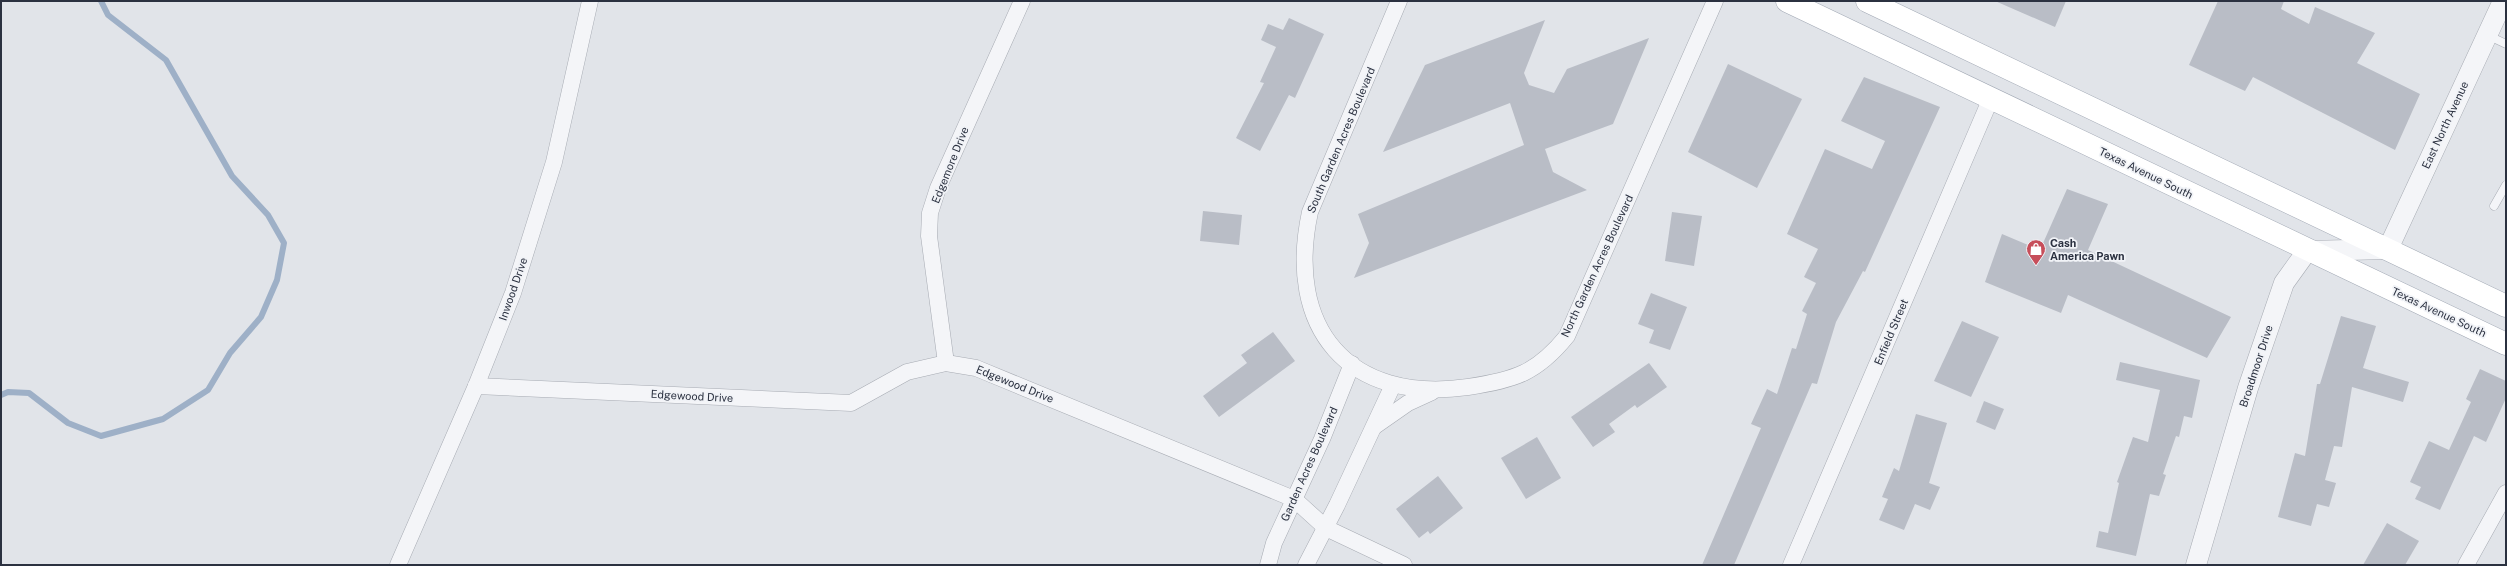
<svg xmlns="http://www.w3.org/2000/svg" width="2507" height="566" viewBox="0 0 2507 566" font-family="'Public Sans',sans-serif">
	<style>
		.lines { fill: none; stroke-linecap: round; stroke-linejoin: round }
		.stream { stroke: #9eb0c7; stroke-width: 6 }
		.building { fill: #b9bdc6 }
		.service-casing { stroke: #a7abb3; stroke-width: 9 }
		.minor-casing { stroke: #a7abb3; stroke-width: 17 }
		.tertiary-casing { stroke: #a7abb3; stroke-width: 21 }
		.primary-casing { stroke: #a1a8b4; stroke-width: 23 }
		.service { stroke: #f4f5f8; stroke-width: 8 }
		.minor { stroke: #f4f5f8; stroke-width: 16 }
		.tertiary { stroke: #f4f5f8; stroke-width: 20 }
		.primary { stroke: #fff; stroke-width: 22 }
		.labels { text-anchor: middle; stroke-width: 3.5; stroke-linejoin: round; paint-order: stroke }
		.street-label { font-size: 11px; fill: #2b3140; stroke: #f1f3f7 }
		.poi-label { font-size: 11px; font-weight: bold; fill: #2b3140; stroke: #f1f3f7; text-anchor: start }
	</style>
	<rect width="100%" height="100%" fill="#e1e4e9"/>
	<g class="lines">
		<path class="stream" d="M1,395L8,392L29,393L68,423L101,436L163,419L208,390L230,353L261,317L277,280L284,243L268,215L232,176L166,60L108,15L101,1"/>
	</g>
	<g class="building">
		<path d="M1995,1H2066L2055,27Z"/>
		<path d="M2218,1H2284L2281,9L2309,24L2315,7L2375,33L2357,63L2420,94L2395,150L2253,77L2245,91L2189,65Z"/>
		<path d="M1289,18L1324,34L1295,98L1289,95L1260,151L1236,138L1264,83L1260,82L1276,47L1261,40L1268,24L1283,30Z"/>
		<path d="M1545,20L1524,73L1529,85L1554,93L1567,69L1649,38L1613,124L1545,149L1553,172L1587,190L1354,278L1369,243L1358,214L1524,145L1510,103L1383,152L1425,65Z"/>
		<path d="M1728,64L1802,99L1757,188L1688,152Z"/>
		<path d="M1864,77L1940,107L1865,272L1863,271L1836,322L1817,384L1812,383L1734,565H1702L1761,428L1751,424L1767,389L1777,394L1792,348L1796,349L1807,314L1802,311L1816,283L1804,277L1818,249L1787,234L1825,149L1872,169L1885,141L1841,121Z"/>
		<path d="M2067,189L2108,204L2088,250L2231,317L2207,358L2068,295L2061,313L1985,282L2002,234L2040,250Z"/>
		<path d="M1203,211L1242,215L1239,245L1200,241Z"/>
		<path d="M1672,212L1702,216L1694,266L1665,261Z"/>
		<path d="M1651,293L1687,307L1670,350L1649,343L1654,330L1638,324Z"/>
		<path d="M2341,316L2376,326L2363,368L2409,382L2403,402L2352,387L2342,447L2334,446L2325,480L2336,483L2329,507L2317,504L2311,526L2278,517L2295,453L2305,456L2317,384H2320Z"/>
		<path d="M1962,321L1999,337L1971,397L1934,381Z"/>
		<path d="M1273,332L1295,361L1219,417L1203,396L1247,363L1241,355Z"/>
		<path d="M2120,362L2200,380L2192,418L2184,416L2179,437L2176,436L2163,474L2166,475L2159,496L2150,494L2136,556L2096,547L2099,531L2108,533L2119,483L2117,482L2133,437L2148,442L2160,390L2116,380Z"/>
		<path d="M1649,363L1667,387L1637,408L1635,405L1609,424L1615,432L1593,447L1571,417Z"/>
		<path d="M2480,369L2506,381V398L2486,442L2474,436L2440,510L2415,499L2421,487L2410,482L2429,441L2449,450L2471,402L2466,399Z"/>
		<path d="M1984,401L2004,409L1995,430L1976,422Z"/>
		<path d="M1916,414L1947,423L1929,483L1940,487L1930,510L1915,504L1904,530L1879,520L1888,499L1882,497L1894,468L1899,471Z"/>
		<path d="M1537,437L1561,478L1526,499L1501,458Z"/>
		<path d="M1438,476L1463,508L1430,534L1428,531L1419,538L1396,509Z"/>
		<path d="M2387,523L2419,541L2405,565H2363Z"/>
	</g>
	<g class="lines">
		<defs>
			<g id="service">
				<path d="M2487,35L2506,44"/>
				<path d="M2494,206L2506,185"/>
			</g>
			<g id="minor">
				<path d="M1399,1L1310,212C1285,328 1348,404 1468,387C1515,380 1537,373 1567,336L1715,1"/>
				<path d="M946,363L929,236L930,213L938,188L1022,1"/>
				<path d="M476,386L851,403L907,372L946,363L976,368L1294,499L1326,528L1404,565"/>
				<path d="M1375,426L1408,403L1432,392"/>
				<path d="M398,565L476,386L513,293L554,162L590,1"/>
				<path d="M1268,565L1274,543L1322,439L1352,364"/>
				<path d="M1306,565L1337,505L1393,385"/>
				<path d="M1791,565L1991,98"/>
				<path d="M2466,565L2506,493"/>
			</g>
			<path id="tertiary" d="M2196,565L2248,388L2284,283L2307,251L2388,249L2503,1"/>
			<g id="primary">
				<path d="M1787,1L2506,344"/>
				<path d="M1867,1L2506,306"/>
			</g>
		</defs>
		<use href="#service" class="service-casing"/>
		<use href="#minor" class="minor-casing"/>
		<use href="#tertiary" class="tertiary-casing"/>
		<use href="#primary" class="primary-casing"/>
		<use href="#service" class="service"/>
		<use href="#minor" class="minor"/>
		<use href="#tertiary" class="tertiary"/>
		<use href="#primary" class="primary"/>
	</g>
	<defs>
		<symbol id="shop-pin" viewBox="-11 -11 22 30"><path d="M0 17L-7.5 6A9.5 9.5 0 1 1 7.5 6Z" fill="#c74e5a" stroke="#f1f3f7"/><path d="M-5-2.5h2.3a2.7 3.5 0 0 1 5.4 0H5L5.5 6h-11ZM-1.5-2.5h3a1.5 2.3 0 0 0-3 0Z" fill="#fff"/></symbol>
	</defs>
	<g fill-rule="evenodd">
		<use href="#shop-pin" x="2025" y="238" width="22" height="30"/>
	</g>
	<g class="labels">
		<g class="street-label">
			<text transform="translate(2445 125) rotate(-65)" y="4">East North Avenue</text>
			<text transform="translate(1341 140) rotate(-67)" y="4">South Garden Acres Boulevard</text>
			<text transform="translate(950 165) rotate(-68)" y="4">Edgemore Drive</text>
			<text transform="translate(2146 173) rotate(26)" y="4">Texas Avenue South</text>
			<text transform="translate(1597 266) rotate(-65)" y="4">North Garden Acres Boulevard</text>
			<text transform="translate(513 289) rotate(-71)" y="4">Inwood Drive</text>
			<text transform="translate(2439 312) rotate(25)" y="4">Texas Avenue South</text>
			<text transform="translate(1891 332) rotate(-67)" y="4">Enfield Street</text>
			<text transform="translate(2256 366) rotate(-72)" y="4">Broadmoor Drive</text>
			<text transform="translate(1015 384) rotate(22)" y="4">Edgewood Drive</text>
			<text transform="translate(692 396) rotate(3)" y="4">Edgewood Drive</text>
			<text transform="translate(1309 464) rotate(-66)" y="4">Garden Acres Boulevard</text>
		</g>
		<g class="poi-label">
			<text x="2050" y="247">Cash<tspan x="2050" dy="13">America Pawn</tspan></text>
		</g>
	</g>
	<rect width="2507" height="566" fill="none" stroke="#2b3140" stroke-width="4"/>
</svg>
